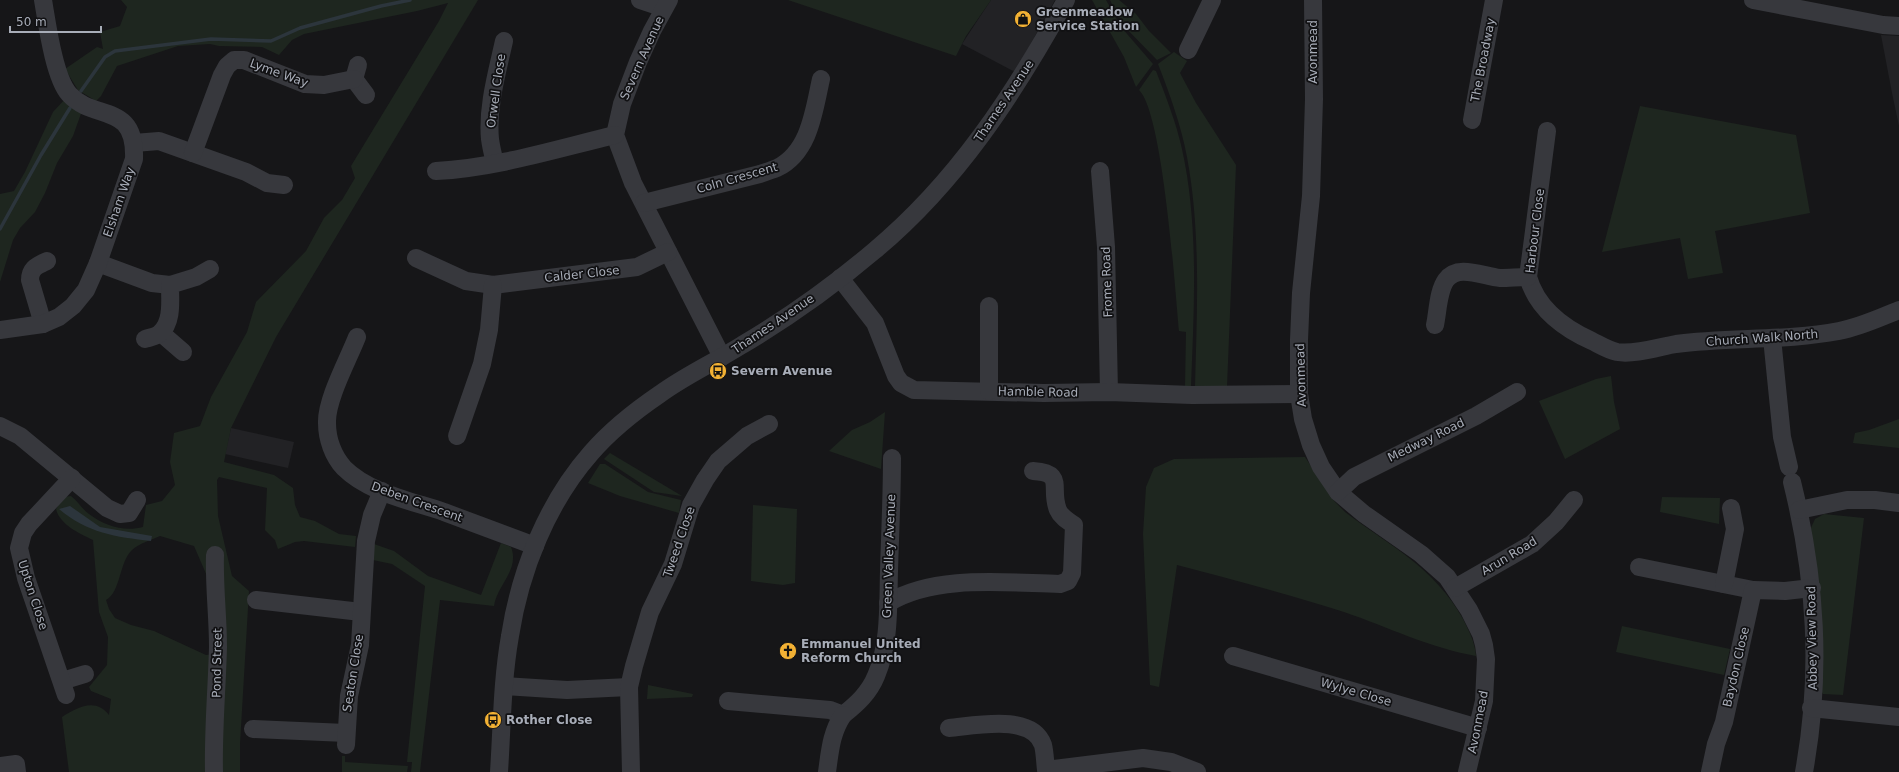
<svg xmlns="http://www.w3.org/2000/svg" width="1899" height="772" viewBox="0 0 1899 772" font-family="'DejaVu Sans',sans-serif">
	<style>
		.built { fill: #222225 }
		.green { fill: #1e261f; fill-rule: evenodd }
		.water { fill: #2c353c }
		.lines { fill: none; stroke-linecap: round; stroke-linejoin: round }
		.stream { stroke: #2c353c; stroke-width: 3.5 }
		.minor { stroke: #37383d; stroke-width: 18 }
		.labels { text-anchor: middle; stroke-width: 3.5; stroke-linejoin: round; paint-order: stroke }
		.poi-label { font-size: 12px; font-weight: bold; fill: #a8adb8; stroke: #111113; text-anchor: start }
		.street-label { font-size: 12px; fill: #a8adb8; stroke: #111113 }
	</style>
	<rect width="100%" height="100%" fill="#161618"/>
	<g class="built">
		<path d="M991,0H1055L1015,72L962,44Z"/>
		<path d="M1881,35L1899,36V126L1892,93Z"/>
		<path d="M231,428L294,442L288,468L225,454Z"/>
	</g>
	<g class="green">
		<path d="M121,0H478L276,337L231,428L224,462L274,475L293,488L295,505L300,517L315,521L339,534L356,536L355,547L304,541L295,542L278,549L275,540L265,530L267,488L219,477L217,480L218,516L232,576L249,591L240,744V772H69L62,717C77,708 95,697 109,715L111,699L91,691L89,687L107,665L108,637L99,612L93,540C79,533 60,525 56,509L63,497L71,496C78,501 82,509 89,514C105,526 124,532 143,527L146,505L162,501L175,485L170,462L174,433L200,426L211,397L247,332L256,302L306,251L324,218L342,200L355,178L351,166L439,21L448,3L417,11L304,34L292,40L279,55L262,47L219,46L210,44L178,46L117,66L101,96L96,101L78,90L65,69L97,47L103,49L100,32L120,26L127,7ZM160,536L194,546L217,599L214,654L206,655L154,631L131,625L115,618L109,609L106,600C121,592 119,562 132,550C140,543 151,540 160,536Z"/>
		<path d="M788,0H991L966,36L956,56Z"/>
		<path d="M1092,0H1106L1121,27L1153,64L1136,87L1124,57Z"/>
		<path d="M1110,0H1119L1136,14L1149,31L1171,53L1157,60L1121,23Z"/>
		<path d="M1174,52L1187,61L1180,73L1196,103L1236,165L1227,387L1195,386C1197,311 1201,232 1187,157C1181,125 1170,95 1158,64Z"/>
		<path d="M1153,70L1156,71C1166,97 1176,122 1182,149C1199,226 1194,308 1191,386H1185L1186,332L1179,331C1175,289 1163,113 1139,90Z"/>
		<path d="M67,97L83,108L73,136L57,163L45,193L35,212L20,228L13,240L0,282V194L14,191L25,172L53,112Z"/>
		<path d="M1640,106L1796,135L1810,213L1715,231L1723,273L1688,279L1680,238L1602,252Z"/>
		<path d="M1611,376L1614,402L1620,429L1565,459L1539,401L1596,379Z"/>
		<path d="M885,412L881,469L829,451L852,430L870,422Z"/>
		<path d="M1899,419V448L1853,443L1855,433L1869,430Z"/>
		<path d="M610,453L682,496L654,492L604,459Z"/>
		<path d="M1305,457L1335,502L1345,512C1390,546 1434,567 1463,619C1469,631 1475,642 1476,656C1430,648 1388,627 1344,612C1289,594 1233,580 1177,565L1159,687L1150,685L1143,534L1146,487L1154,468L1174,459Z"/>
		<path d="M600,464H605L648,492L681,500L679,513L620,496L588,483Z"/>
		<path d="M1662,497L1720,498L1719,524L1660,512Z"/>
		<path d="M753,505L797,509L795,583L783,585L751,581Z"/>
		<path d="M1824,514L1864,518L1843,695L1823,694L1819,688L1810,530L1815,519Z"/>
		<path d="M501,543L511,547C520,570 497,585 494,606L440,600L420,772H411L412,762H407L425,586L392,564L373,560L374,544L394,551L428,576L481,595Z"/>
		<path d="M1622,626L1730,649L1724,675L1616,652Z"/>
		<path d="M648,685L693,694L692,697L647,699Z"/>
		<path d="M342,756H345V762L408,766L407,772H342Z"/>
	</g>
	<path class="water" d="M70,506L100,527L152,536L151,541C116,537 87,533 59,509Z"/>
	<g class="lines">
		<g class="stream">
			<path d="M81,91L105,57L115,51L211,39L271,41L300,28L381,6L410,0"/>
			<path d="M0,229L41,155L70,108"/>
		</g>
		<g class="minor">
			<path d="M640,0L664,8"/>
			<path d="M669,0L652,31L638,62L622,104L615,135L633,183L722,357"/>
			<path d="M1313,0L1314,99L1311,196L1301,293L1299,340V394L1303,419L1311,445L1321,467L1338,492L1364,514L1421,554L1447,577L1469,610L1481,634L1484,645L1486,659L1484,701L1467,772"/>
			<path d="M1753,0L1883,25L1899,26"/>
			<path d="M1188,50L1212,0"/>
			<path d="M358,65L354,79L366,95"/>
			<path d="M1472,120L1494,0"/>
			<path d="M1547,131L1528,277C1537,309 1563,328 1592,341C1600,345 1608,350 1617,352C1634,355 1659,347 1676,344C1730,337 1786,341 1839,331C1860,327 1879,318 1899,310"/>
			<path d="M134,143L159,141L246,172L267,183L284,185"/>
			<path d="M193,153L222,75L227,66L234,60H244L305,84L324,85L354,79"/>
			<path d="M495,163C493,155 491,147 490,139C487,107 497,73 504,41"/>
			<path d="M436,171C496,168 556,149 615,135"/>
			<path d="M1100,171L1106,247L1109,392"/>
			<path d="M644,203L760,174C766,172 772,170 777,168C810,152 814,110 821,79"/>
			<path d="M416,258L466,281L493,285L637,267L668,252"/>
			<path d="M98,263L152,283L170,285"/>
			<path d="M840,278L875,323L896,376L901,383L914,390L1044,393L1109,392L1192,395L1299,394"/>
			<path d="M989,306V391"/>
			<path d="M43,324L30,280C30,268 37,266 47,261"/>
			<path d="M1435,325C1438,311 1438,291 1446,280C1458,263 1484,277 1500,278C1509,278 1519,277 1528,277"/>
			<path d="M0,330L43,324L59,317L73,306L86,290L98,263L134,159C136,101 94,122 69,94C54,77 47,23 43,0"/>
			<path d="M161,333L183,352"/>
			<path d="M357,337C348,360 326,400 327,423C327,439 333,456 344,468C369,493 412,501 444,512C474,523 505,535 535,546"/>
			<path d="M1772,338L1782,437L1789,467"/>
			<path d="M145,339C150,337 156,337 160,333C173,322 170,300 170,285L196,277L210,269"/>
			<path d="M0,426L20,436L107,508L120,514L129,513L137,500"/>
			<path d="M457,436L482,364L489,330L493,285"/>
			<path d="M1792,482C1816,579 1822,673 1804,772"/>
			<path d="M1338,492L1354,477L1476,416L1517,392"/>
			<path d="M1799,510L1847,500H1875L1899,503"/>
			<path d="M1639,567L1753,590"/>
			<path d="M1724,584L1735,529L1731,508"/>
			<path d="M1455,588L1532,544L1556,522L1574,500"/>
			<path d="M256,600L361,612"/>
			<path d="M888,603C935,574 1007,583 1060,584L1068,581L1072,573L1074,525C1068,521 1061,517 1058,510C1049,488 1066,473 1033,471"/>
			<path d="M1233,656L1478,728"/>
			<path d="M62,681L85,674"/>
			<path d="M504,686L567,690L629,687"/>
			<path d="M66,695L26,578L19,548L23,533L29,524L72,478"/>
			<path d="M728,701L830,710L843,715C857,704 869,693 876,676C890,644 888,605 889,571C890,534 892,496 892,458"/>
			<path d="M1811,708L1899,717"/>
			<path d="M949,728C974,726 1032,713 1043,745C1045,753 1045,762 1046,770L1143,758L1171,762L1197,772"/>
			<path d="M253,729L346,733"/>
			<path d="M346,745L349,696L360,645L366,541L372,515L382,491"/>
			<path d="M0,766L16,764L17,772"/>
			<path d="M214,772C213,730 217,688 218,647C218,616 214,586 215,555"/>
			<path d="M499,772C502,727 502,681 510,636C520,571 547,503 591,453C610,431 635,411 660,394C686,375 715,362 742,345C786,319 834,285 874,251C957,182 1014,94 1066,0"/>
			<path d="M631,772L629,687L634,666L650,612L673,564L691,505L705,480L718,461L747,436L769,424"/>
			<path d="M827,772C830,751 831,733 843,715"/>
			<path d="M1710,772L1716,744L1724,722L1753,590L1785,591L1812,588"/>
		</g>
	</g>
	<defs>
		<symbol id="shop-disc" viewBox="-11 -11 22 22"><circle r="9.5" fill="#f2b134" stroke="#111113"/><path d="M-5-2.5h2.3a2.7 3.5 0 0 1 5.4 0H5L5.5 6h-11ZM-1.5-2.5h3a1.5 2.3 0 0 0-3 0Z" fill="#111"/></symbol>
		<symbol id="bus-disc" viewBox="-11 -11 22 22"><circle r="9.5" fill="#f2b134" stroke="#111113"/><path d="M-5-6H5V4H4V6H2V4H-2V6H-4V4H-5ZM-3.5-4V0h7V-4ZM-3.5 1.2v1.5H-2V1.2ZM2 1.2v1.5H3.5V1.2Z" fill="#111"/></symbol>
		<symbol id="church-disc" viewBox="-11 -11 22 22"><circle r="9.5" fill="#f2b134" stroke="#111113"/><path d="M-1.2-6h2.4v3.5h3.3v2.4h-3.3V6h-2.4V-.1h-3.3v-2.4h3.3Z" fill="#111"/></symbol>
	</defs>
	<g fill-rule="evenodd">
		<use href="#shop-disc" x="1013" y="9" width="20" height="20"/>
		<use href="#bus-disc" x="708" y="361" width="20" height="20"/>
		<use href="#church-disc" x="778" y="641" width="20" height="20"/>
		<use href="#bus-disc" x="483" y="710" width="20" height="20"/>
	</g>
	<g class="labels">
		<g class="poi-label">
			<text x="1036" y="16">Greenmeadow<tspan x="1036" dy="14">Service Station</tspan></text>
			<text x="731" y="375">Severn Avenue</text>
			<text x="801" y="648">Emmanuel United<tspan x="801" dy="14">Reform Church</tspan></text>
			<text x="506" y="724">Rother Close</text>
		</g>
		<g class="street-label">
			<text transform="translate(1313 52) rotate(-90)" y="4">Avonmead</text>
			<text transform="translate(642 58) rotate(-66)" y="4">Severn Avenue</text>
			<text transform="translate(1483 60) rotate(-79)" y="4">The Broadway</text>
			<text transform="translate(279 73) rotate(20)" y="4">Lyme Way</text>
			<text transform="translate(496 91) rotate(-82)" y="4">Orwell Close</text>
			<text transform="translate(1004 101) rotate(-56)" y="4">Thames Avenue</text>
			<text transform="translate(737 178) rotate(-16)" y="4">Coln Crescent</text>
			<text transform="translate(119 202) rotate(-71)" y="4">Elsham Way</text>
			<text transform="translate(1535 231) rotate(-83)" y="4">Harbour Close</text>
			<text transform="translate(582 274) rotate(-6)" y="4">Calder Close</text>
			<text transform="translate(1107 282) rotate(-92)" y="4">Frome Road</text>
			<text transform="translate(773 324) rotate(-34)" y="4">Thames Avenue</text>
			<text transform="translate(1762 338) rotate(-4)" y="4">Church Walk North</text>
			<text transform="translate(1301 375) rotate(-92)" y="4">Avonmead</text>
			<text transform="translate(1038 392) rotate(1)" y="4">Hamble Road</text>
			<text transform="translate(1426 440) rotate(-26)" y="4">Medway Road</text>
			<text transform="translate(417 502) rotate(20)" y="4">Deben Crescent</text>
			<text transform="translate(679 542) rotate(-71)" y="4">Tweed Close</text>
			<text transform="translate(889 556) rotate(-88)" y="4">Green Valley Avenue</text>
			<text transform="translate(1509 556) rotate(-31)" y="4">Arun Road</text>
			<text transform="translate(33 595) rotate(72)" y="4">Upton Close</text>
			<text transform="translate(1812 638) rotate(-91)" y="4">Abbey View Road</text>
			<text transform="translate(217 663) rotate(-89)" y="4">Pond Street</text>
			<text transform="translate(1736 667) rotate(-77)" y="4">Baydon Close</text>
			<text transform="translate(353 673) rotate(-81)" y="4">Seaton Close</text>
			<text transform="translate(1356 692) rotate(16)" y="4">Wylye Close</text>
			<text transform="translate(1478 722) rotate(-79)" y="4">Avonmead</text>
		</g>
	</g>
	<path d="M10 26v6h91v-6" fill="none" stroke="#a8adb8" stroke-width="2"/>
	<text x="16" y="26" font-size="12" fill="#a8adb8" stroke="#111113" stroke-width="3" paint-order="stroke">50 m</text>
</svg>
